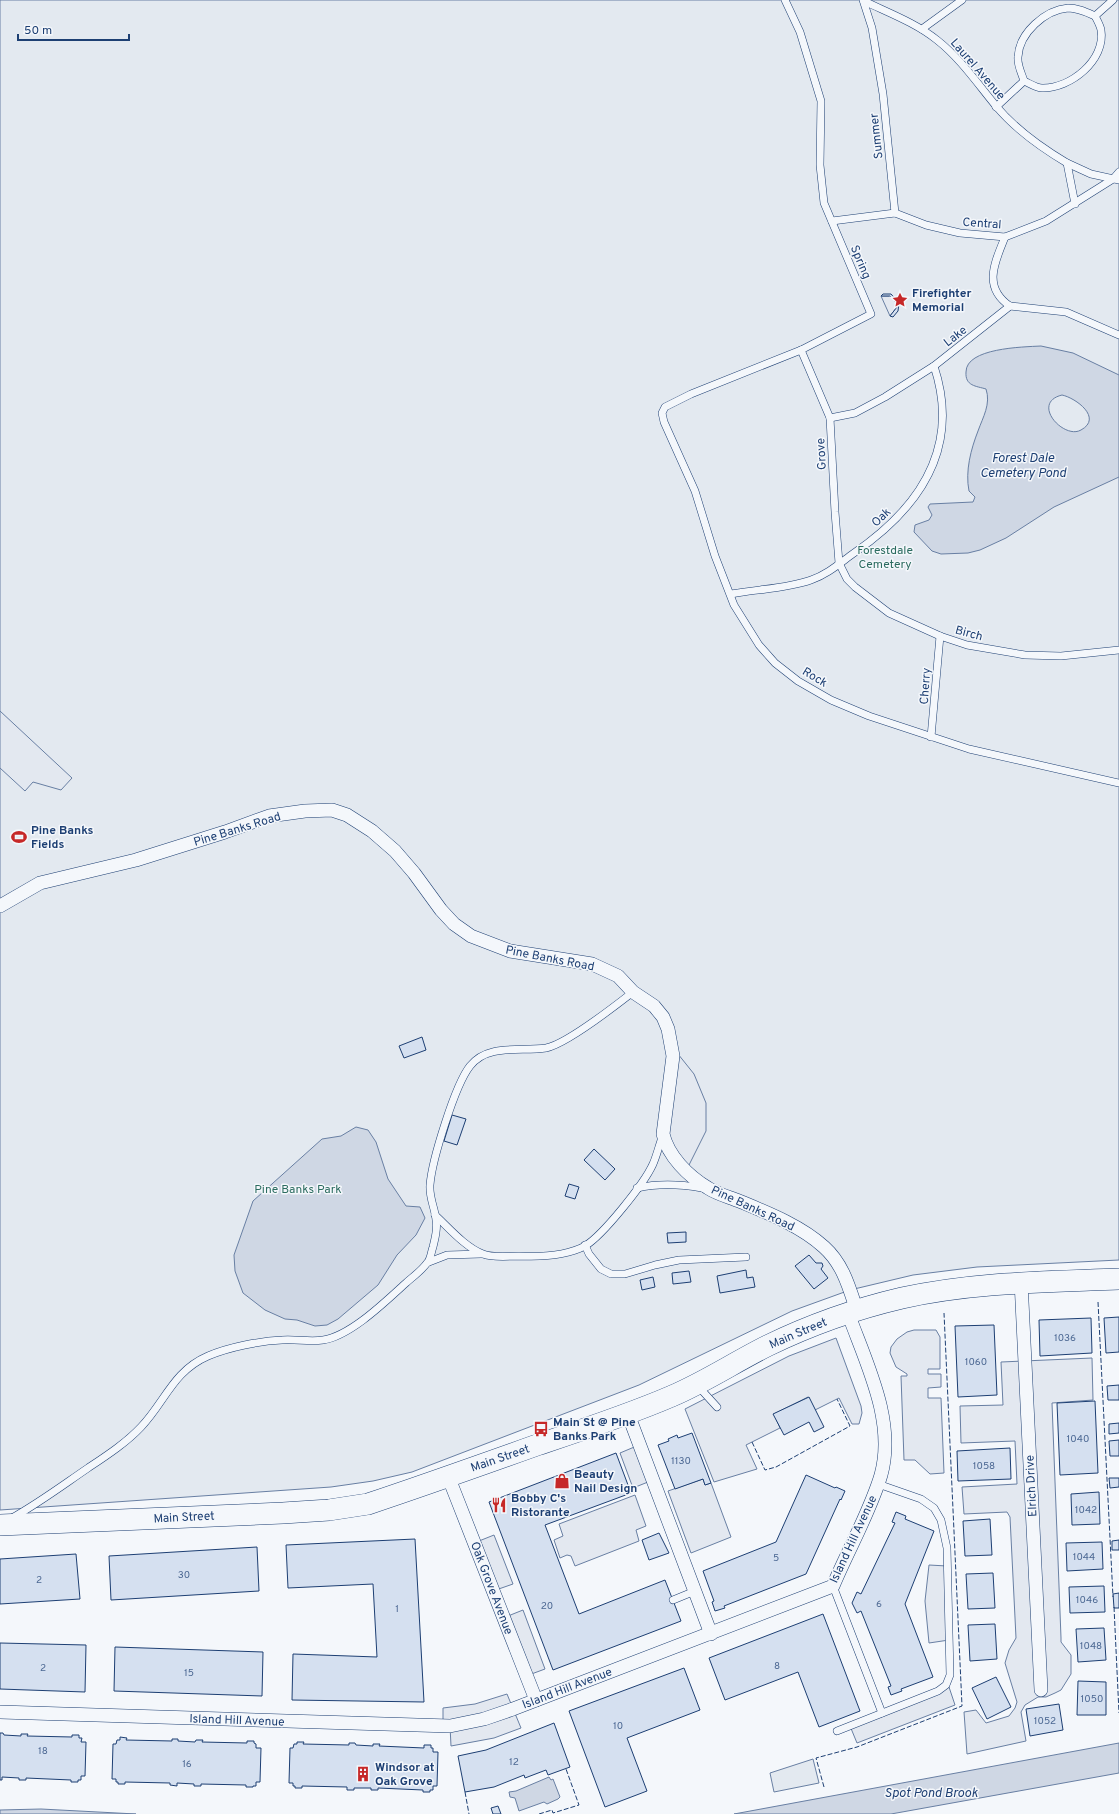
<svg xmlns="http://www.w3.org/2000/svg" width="1119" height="1814" viewBox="0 0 1119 1814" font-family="Overpass,sans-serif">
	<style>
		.green { fill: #e3e9f0; stroke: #687fa3 }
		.parking { fill: #e3e8f0; stroke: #687fa3 }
		.water { fill: #cfd7e4; stroke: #687fa3; fill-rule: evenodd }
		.building { fill: #d5e0f0; stroke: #1d3f73 }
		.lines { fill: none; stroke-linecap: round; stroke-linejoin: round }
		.service-casing { stroke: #1d3f73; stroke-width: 8 }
		.minor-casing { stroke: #1d3f73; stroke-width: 14 }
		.primary-casing { stroke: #1d3f73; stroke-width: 22 }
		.service { stroke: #f4f7fb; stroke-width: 7 }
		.minor { stroke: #f4f7fb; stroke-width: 13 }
		.primary { stroke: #f4f7fb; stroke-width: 21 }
		.fence { stroke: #1d3f73; stroke-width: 1; stroke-dasharray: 5 2; stroke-linecap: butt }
		.labels { text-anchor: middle; stroke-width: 3; stroke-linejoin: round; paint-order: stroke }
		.number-label { font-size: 10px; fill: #4b6792 }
		.street-label { font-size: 12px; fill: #1d3f73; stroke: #f4f7fb }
		.poi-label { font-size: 12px; font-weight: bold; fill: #1d3f73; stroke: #f4f7fb; text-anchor: start }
		.park-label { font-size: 12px; fill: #2c6c60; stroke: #f4f7fb }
		.water-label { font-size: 13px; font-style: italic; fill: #1d3f73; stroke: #f4f7fb }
	</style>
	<rect width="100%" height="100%" fill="#f4f7fb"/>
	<g class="green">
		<path d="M0,0H1119V1260L977,1267L913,1275L850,1290L792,1311L639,1385L412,1472L373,1481L331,1487L0,1510Z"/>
		<path d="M813,1759L819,1783L774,1792L770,1773Z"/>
	</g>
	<g class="parking">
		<path d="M881,296H890L895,301L897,307L890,316Z"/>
		<path d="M0,711L72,778L61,790L33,782L25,791L0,768Z"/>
		<path d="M678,1054L694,1074L706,1103V1131L689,1165L676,1154L668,1131Z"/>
		<path d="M914,1330H936L940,1337V1369H928V1374H941V1387L928,1388V1398H941L944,1473L930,1474L915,1460H904L901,1376H907V1374L896,1367L890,1353L891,1347L897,1339L907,1332Z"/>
		<path d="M836,1338L861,1406L862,1413L859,1424H852L839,1398L815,1410L808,1397L774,1414L780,1428L746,1445L757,1469L714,1482L685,1409L789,1356Z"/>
		<path d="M1092,1358L1093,1400L1052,1403L1061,1638V1642L1071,1655V1674L1061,1690L1055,1693L1046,1697H1038L1025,1705L1021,1712L1026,1741L967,1754L964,1712L976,1710L986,1723L1009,1716L1015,1708L1017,1702L1005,1663L1009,1650L1016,1638L1010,1517L1007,1512L964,1514L962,1487L1017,1484L1015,1441L961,1443L960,1406L1003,1405L1001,1362Z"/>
		<path d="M639,1445L653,1480L633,1488L620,1453Z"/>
		<path d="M703,1479L705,1485L711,1483L731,1537L691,1553L668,1491Z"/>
		<path d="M635,1495L646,1526L636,1530L639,1541L575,1566L571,1556L567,1555L560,1558L554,1540L563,1536L559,1524Z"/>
		<path d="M494,1535L513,1584L493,1591L474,1543Z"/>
		<path d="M929,1565L947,1566L949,1640L929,1643L925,1601Z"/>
		<path d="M523,1610L545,1669L526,1676L503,1618Z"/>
		<path d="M949,1687L955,1705L857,1743L850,1726Z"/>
		<path d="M507,1694L521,1728L494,1738L451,1746L450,1726L443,1725V1708L475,1704Z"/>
	</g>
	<g class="water">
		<path d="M1041,346L1073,353L1119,375V477L1054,507L1006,538L980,550L968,553L941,554L932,551L914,532L915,525L929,520L932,515L928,507L930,504L973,502L975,497L969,491C965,471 971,449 978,431C983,417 991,404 986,389C976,386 965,386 966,372C966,348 1022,347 1041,346ZM1062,395C1076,398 1103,418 1081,430C1064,440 1030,403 1062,395Z"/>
		<path d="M356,1127L368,1130L376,1142L388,1179L406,1206L420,1207L425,1218L416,1235L397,1255L378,1285L338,1319L327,1325L315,1326L297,1320L285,1319L265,1310L243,1293L235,1271L234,1255L253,1201L322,1139L341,1136Z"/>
		<path d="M1119,1743V1773L891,1814H734Z"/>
		<path d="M549,1777L551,1780L553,1779L560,1797L558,1799L547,1804L544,1802L519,1811L515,1798L510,1797L509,1792L516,1791Z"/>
		<path d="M41,1809L136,1814H0V1810Z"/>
	</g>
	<g class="building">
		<path d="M883,294H891L899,303L898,311L893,317L890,316L897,307L895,301L890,296H881Z"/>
		<path d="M422,1037L426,1050L404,1058L399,1046Z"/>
		<path d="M452,1115L466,1119L457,1145L444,1141Z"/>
		<path d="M594,1149L615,1169L605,1180L584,1160Z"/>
		<path d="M569,1184L579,1187L575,1199L565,1196Z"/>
		<path d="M686,1232V1242L668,1243L667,1233Z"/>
		<path d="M809,1255L816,1263H822L823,1266L821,1269L828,1278L814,1289L795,1266Z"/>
		<path d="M746,1270L747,1278L753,1277L755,1287L720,1293L717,1276Z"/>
		<path d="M689,1271L691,1282L673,1284L672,1273Z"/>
		<path d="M653,1277L655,1287L642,1290L640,1280Z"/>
		<path d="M1119,1317V1352L1106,1353L1104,1318Z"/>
		<path d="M1091,1318L1092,1353L1040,1356L1039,1320Z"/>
		<path d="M994,1325L997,1395L958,1397L955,1326Z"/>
		<path d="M1119,1385V1400H1108L1107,1386Z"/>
		<path d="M809,1397L824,1427L814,1432L809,1422L784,1435L773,1414Z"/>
		<path d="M1095,1401L1098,1473L1060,1475L1057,1403Z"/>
		<path d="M1119,1423V1433L1109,1434V1424Z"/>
		<path d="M692,1433L711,1483L705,1485L703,1479L675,1489L658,1445L669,1441L668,1439L677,1435L678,1438Z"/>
		<path d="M1119,1440V1456H1110L1109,1441Z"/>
		<path d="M1010,1448L1011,1479L958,1481L957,1451Z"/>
		<path d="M616,1453L631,1493L545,1525L579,1614L665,1580L681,1621L553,1670L489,1502Z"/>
		<path d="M806,1475L835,1488L836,1487L845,1491L841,1500L840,1499L806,1574L724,1606L725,1608L715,1611L712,1602L714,1601L703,1571L776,1542Z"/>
		<path d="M1109,1478H1119V1487L1110,1488Z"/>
		<path d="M1099,1492L1100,1524L1072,1525L1071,1494Z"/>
		<path d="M896,1512L906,1516L905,1519L934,1531L905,1604L933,1677L901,1689L902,1691L891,1695L888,1687L891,1686L861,1611L857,1613L852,1603L857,1592L861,1594L895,1523L892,1522Z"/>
		<path d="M990,1519L992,1555L965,1556L963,1521Z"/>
		<path d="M659,1533L669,1553L649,1560L642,1540Z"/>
		<path d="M415,1539L424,1702L292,1700L293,1654L377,1657L373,1584L288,1588L286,1545Z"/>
		<path d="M1119,1540V1550H1112V1541Z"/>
		<path d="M1102,1542L1103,1569L1067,1571L1066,1543Z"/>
		<path d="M257,1547L259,1591L111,1600L109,1556Z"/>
		<path d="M76,1554L80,1599L0,1604V1559Z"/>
		<path d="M993,1573L995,1608L968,1609L966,1574Z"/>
		<path d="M1104,1586L1105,1612L1070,1613L1069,1587Z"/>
		<path d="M1119,1593V1608H1114L1113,1594Z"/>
		<path d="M823,1614L860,1711L819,1727L798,1672L725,1700L709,1658Z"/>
		<path d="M995,1624L997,1659L970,1661L968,1625Z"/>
		<path d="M1104,1628L1106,1660L1078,1662L1076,1629Z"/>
		<path d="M0,1643L86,1645L85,1692L0,1689Z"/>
		<path d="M115,1647L263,1652L262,1696L114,1691Z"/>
		<path d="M684,1668L700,1710L627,1738L647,1791L605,1807L569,1711Z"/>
		<path d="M996,1677L1011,1707L987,1719L972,1688Z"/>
		<path d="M1078,1681L1106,1682V1715H1077Z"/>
		<path d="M1059,1704L1063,1730L1030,1736L1026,1709Z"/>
		<path d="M554,1723L570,1767L548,1775L546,1770L525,1778L524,1775L494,1787L465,1792L458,1756L486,1750Z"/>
		<path d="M0,1733H3L4,1735L21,1736V1734H28L27,1736L72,1737V1735H79V1738H82L81,1742H86L85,1776H81V1780H78V1782H71V1780L26,1778V1780H19V1778L2,1777V1780H0Z"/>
		<path d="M120,1737L127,1738L126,1740L172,1741V1739H178V1741L195,1742L196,1740H203L202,1742L247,1743V1741H254V1743L256,1744V1748H261L260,1782H256V1786H253V1787H246V1785L201,1784V1786H194V1784L177,1783V1786L170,1785V1783L125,1782V1784H118V1782H116V1779H112L113,1744H116L117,1740H120Z"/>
		<path d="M297,1742H304L303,1744L349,1745V1743H355L356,1745L373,1746V1744H380L379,1746L424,1748V1745H431V1748H433V1752H438L437,1786H433V1790H430V1792H423V1790L378,1788V1790H371V1788H354V1790H347V1787L302,1786V1788H295V1786H293V1783H289L290,1748H293L294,1744H297Z"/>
		<path d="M498,1806L501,1814H493L491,1808Z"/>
	</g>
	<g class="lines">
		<defs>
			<g id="service">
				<path d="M785,0L800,32L821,101L820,165L824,203L871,314L801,350L691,394L665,407L662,413L664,422L695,491L715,556L734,605L759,645L775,663L798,681L831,700L869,716L969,749L1119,783"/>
				<path d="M863,0L872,28L883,94L895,213"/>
				<path d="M864,1C889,13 916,23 937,40C960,58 977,83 996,106C1016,130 1040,147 1067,163L1075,204"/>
				<path d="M922,29L962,0"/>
				<path d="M1024,81C1029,83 1036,88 1042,88C1070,89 1106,60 1101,30C1100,25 1097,20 1095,16"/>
				<path d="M996,107L1024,81C1022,74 1017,65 1018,57C1019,33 1045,10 1068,8C1078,8 1086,12 1095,16L1113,0"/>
				<path d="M1067,163L1091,174L1119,180"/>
				<path d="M832,221L895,213L926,225L960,233L1005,237L1046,221L1113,179L1119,172"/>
				<path d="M1005,237C995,262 982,287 1010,306"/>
				<path d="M801,350L830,418L835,512L839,563L847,579L855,587L889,613L940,636L967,645L1025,655L1061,656L1119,650"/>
				<path d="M830,418L855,413L885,397L934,366L1010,306L1066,312L1119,335"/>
				<path d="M731,594C757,589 786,589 811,580C828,574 840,563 854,553C921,507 961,447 934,366"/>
				<path d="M931,737L940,636"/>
				<path d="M637,1188C659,1183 680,1184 702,1188"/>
				<path d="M435,1215C449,1228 465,1247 483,1254C493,1258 508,1256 519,1256C540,1257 566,1256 585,1246C603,1235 644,1184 653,1164C657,1155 659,1145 663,1135"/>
				<path d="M585,1245L589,1254L601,1269L611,1274H625L655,1265L679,1260L746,1257"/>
				<path d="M429,1262L447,1255L481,1254"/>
				<path d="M697,1385L717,1407"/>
				<path d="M12,1518C39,1503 63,1485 88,1468C106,1456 126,1443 141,1427C165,1402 173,1371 208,1356C229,1347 260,1341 282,1340C296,1339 310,1342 323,1340C351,1336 387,1300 407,1282C414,1276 422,1270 427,1263C431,1259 431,1252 433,1247C435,1238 438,1229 436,1220C435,1208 429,1198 430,1185C432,1160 455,1085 470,1066C488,1043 521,1052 546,1048C567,1044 615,1006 633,992"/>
				<path d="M833,1586L882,1713"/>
				<path d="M673,1600L695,1591"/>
				<path d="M837,1731L938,1691L946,1685L950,1675L947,1548L941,1520L934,1508L921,1499L878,1484"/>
			</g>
			<g id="minor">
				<path d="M0,906L40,883L136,860L225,832L269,816L305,811L332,810L347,815L372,831L395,851L414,873L441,910L454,924L471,936L510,951L592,964L618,976L633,992L654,1006L663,1017L668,1029L673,1056L663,1134C668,1156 688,1176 708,1188C717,1194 729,1197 739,1201C768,1213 801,1226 824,1247C843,1264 849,1287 857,1311"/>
				<path d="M1021,1281L1041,1690"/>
				<path d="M628,1414L711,1634"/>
				<path d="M448,1476L536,1700"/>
				<path d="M0,1712L450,1726L484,1719L513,1709L833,1586C848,1550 870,1512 881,1475C896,1421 866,1363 848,1313"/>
			</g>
			<path id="primary" d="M0,1525L283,1513L329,1510L368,1504C425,1485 481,1465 537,1445C582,1430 628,1415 672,1396C705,1382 735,1362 767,1346C810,1325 855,1309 902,1298C974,1282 1045,1282 1119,1279"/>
		</defs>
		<use href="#service" class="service-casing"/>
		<use href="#minor" class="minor-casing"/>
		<use href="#primary" class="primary-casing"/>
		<use href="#service" class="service"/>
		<use href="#minor" class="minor"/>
		<use href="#primary" class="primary"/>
		<g class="fence">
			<path d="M1098,1302L1113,1597"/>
			<path d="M752,1442L765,1470L776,1467L850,1426L837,1399"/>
			<path d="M1114,1607L1119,1713"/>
			<path d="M824,1787L816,1758L857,1747L962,1706L944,1313"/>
			<path d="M465,1792L469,1814"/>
			<path d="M539,1814L552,1810L553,1813L579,1805L566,1769"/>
		</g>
	</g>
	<defs>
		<symbol id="sight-bare" viewBox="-9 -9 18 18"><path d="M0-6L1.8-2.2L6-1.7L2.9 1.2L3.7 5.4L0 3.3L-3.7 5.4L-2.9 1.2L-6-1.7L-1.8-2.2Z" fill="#c62828" stroke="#f4f7fb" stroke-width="2.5" paint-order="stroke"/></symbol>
		<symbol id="stadium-bare" viewBox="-9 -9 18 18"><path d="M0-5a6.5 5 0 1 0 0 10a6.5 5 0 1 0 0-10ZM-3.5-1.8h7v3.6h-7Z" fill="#c62828" stroke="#f4f7fb" stroke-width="2.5" paint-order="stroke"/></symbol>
		<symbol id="bus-bare" viewBox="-9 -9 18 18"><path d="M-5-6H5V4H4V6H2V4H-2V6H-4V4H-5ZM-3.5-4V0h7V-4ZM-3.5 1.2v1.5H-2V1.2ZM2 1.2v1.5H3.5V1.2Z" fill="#c62828" stroke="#f4f7fb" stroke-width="2.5" paint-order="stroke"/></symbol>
		<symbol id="shop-bare" viewBox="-9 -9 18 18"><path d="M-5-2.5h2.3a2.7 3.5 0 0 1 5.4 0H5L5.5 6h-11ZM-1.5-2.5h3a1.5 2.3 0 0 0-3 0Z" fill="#c62828" stroke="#f4f7fb" stroke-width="2.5" paint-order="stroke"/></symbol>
		<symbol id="restaurant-bare" viewBox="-9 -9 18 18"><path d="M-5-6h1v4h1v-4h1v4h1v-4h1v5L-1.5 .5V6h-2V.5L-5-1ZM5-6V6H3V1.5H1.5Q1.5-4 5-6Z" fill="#c62828" stroke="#f4f7fb" stroke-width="2.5" paint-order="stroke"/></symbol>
		<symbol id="building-bare" viewBox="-9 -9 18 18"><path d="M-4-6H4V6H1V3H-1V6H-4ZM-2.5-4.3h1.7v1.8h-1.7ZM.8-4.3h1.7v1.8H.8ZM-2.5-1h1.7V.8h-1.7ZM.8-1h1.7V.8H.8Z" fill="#c62828" stroke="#f4f7fb" stroke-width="2.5" paint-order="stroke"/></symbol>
	</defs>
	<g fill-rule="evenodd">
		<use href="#sight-bare" x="889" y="289" width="22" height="22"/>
		<use href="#stadium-bare" x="8" y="826" width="22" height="22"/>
		<use href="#bus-bare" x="530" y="1418" width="22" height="22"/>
		<use href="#shop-bare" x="551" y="1470" width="22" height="22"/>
		<use href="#restaurant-bare" x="488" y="1494" width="22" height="22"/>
		<use href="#building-bare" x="352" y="1763" width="22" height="22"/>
	</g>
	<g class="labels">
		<g class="number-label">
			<text x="1065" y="1341">1036</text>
			<text x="976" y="1365">1060</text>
			<text x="1078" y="1442">1040</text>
			<text x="681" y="1464">1130</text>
			<text x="984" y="1469">1058</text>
			<text x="1086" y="1513">1042</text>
			<text x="1084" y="1560">1044</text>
			<text x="776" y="1561">5</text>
			<text x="184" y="1578">30</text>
			<text x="39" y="1583">2</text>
			<text x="1087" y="1603">1046</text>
			<text x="879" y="1607">6</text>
			<text x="547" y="1609">20</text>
			<text x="397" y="1612">1</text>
			<text x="1091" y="1649">1048</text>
			<text x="777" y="1669">8</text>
			<text x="43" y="1671">2</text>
			<text x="189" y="1676">15</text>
			<text x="1092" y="1702">1050</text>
			<text x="1045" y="1724">1052</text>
			<text x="618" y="1729">10</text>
			<text x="43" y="1754">18</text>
			<text x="514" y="1765">12</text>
			<text x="187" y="1767">16</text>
		</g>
		<g class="street-label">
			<text transform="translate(978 69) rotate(49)" y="4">Laurel Avenue</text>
			<text transform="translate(876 136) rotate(-96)" y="4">Summer</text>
			<text transform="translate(982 223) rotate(4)" y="4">Central</text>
			<text transform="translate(861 262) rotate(67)" y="4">Spring</text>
			<text transform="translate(955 336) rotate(-38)" y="4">Lake</text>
			<text transform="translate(821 454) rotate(-93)" y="4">Grove</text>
			<text transform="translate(881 517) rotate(-43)" y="4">Oak</text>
			<text transform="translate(969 633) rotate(15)" y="4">Birch</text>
			<text transform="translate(815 677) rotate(31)" y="4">Rock</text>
			<text transform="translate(925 686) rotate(-86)" y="4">Cherry</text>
			<text transform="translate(237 829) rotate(-17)" y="4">Pine Banks Road</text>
			<text transform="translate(550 958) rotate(11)" y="4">Pine Banks Road</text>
			<text transform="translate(753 1208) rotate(25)" y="4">Pine Banks Road</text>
			<text transform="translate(798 1333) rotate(-23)" y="4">Main Street</text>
			<text transform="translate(500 1458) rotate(-19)" y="4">Main Street</text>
			<text transform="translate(1031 1486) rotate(-93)" y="4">Elrich Drive</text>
			<text transform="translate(184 1517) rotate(-3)" y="4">Main Street</text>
			<text transform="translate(853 1539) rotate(-65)" y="4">Island Hill Avenue</text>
			<text transform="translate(492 1588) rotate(69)" y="4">Oak Grove Avenue</text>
			<text transform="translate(567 1688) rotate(-21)" y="4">Island Hill Avenue</text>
			<text transform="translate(237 1720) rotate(2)" y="4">Island Hill Avenue</text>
		</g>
		<g class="poi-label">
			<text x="912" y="297">Firefighter<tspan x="912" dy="14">Memorial</tspan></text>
			<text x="31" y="834">Pine Banks<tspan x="31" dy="14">Fields</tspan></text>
			<text x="553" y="1426">Main St @ Pine<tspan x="553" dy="14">Banks Park</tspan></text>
			<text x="574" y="1478">Beauty<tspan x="574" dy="14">Nail Design</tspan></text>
			<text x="511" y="1502">Bobby C's<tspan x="511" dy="14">Ristorante</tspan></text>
			<text x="375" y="1771">Windsor at<tspan x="375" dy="14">Oak Grove</tspan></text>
		</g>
		<g class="park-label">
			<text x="885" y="554">Forestdale<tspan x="885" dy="14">Cemetery</tspan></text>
			<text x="298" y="1193">Pine Banks Park</text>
		</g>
		<g class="water-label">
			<text x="1023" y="462">Forest Dale<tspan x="1023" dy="15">Cemetery Pond</tspan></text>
			<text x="931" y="1797">Spot Pond Brook</text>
		</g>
	</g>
	<path d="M18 34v6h111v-6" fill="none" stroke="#1d3f73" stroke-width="2"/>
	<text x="24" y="34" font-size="12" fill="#1d3f73" stroke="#f4f7fb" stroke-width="3" paint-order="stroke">50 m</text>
</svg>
